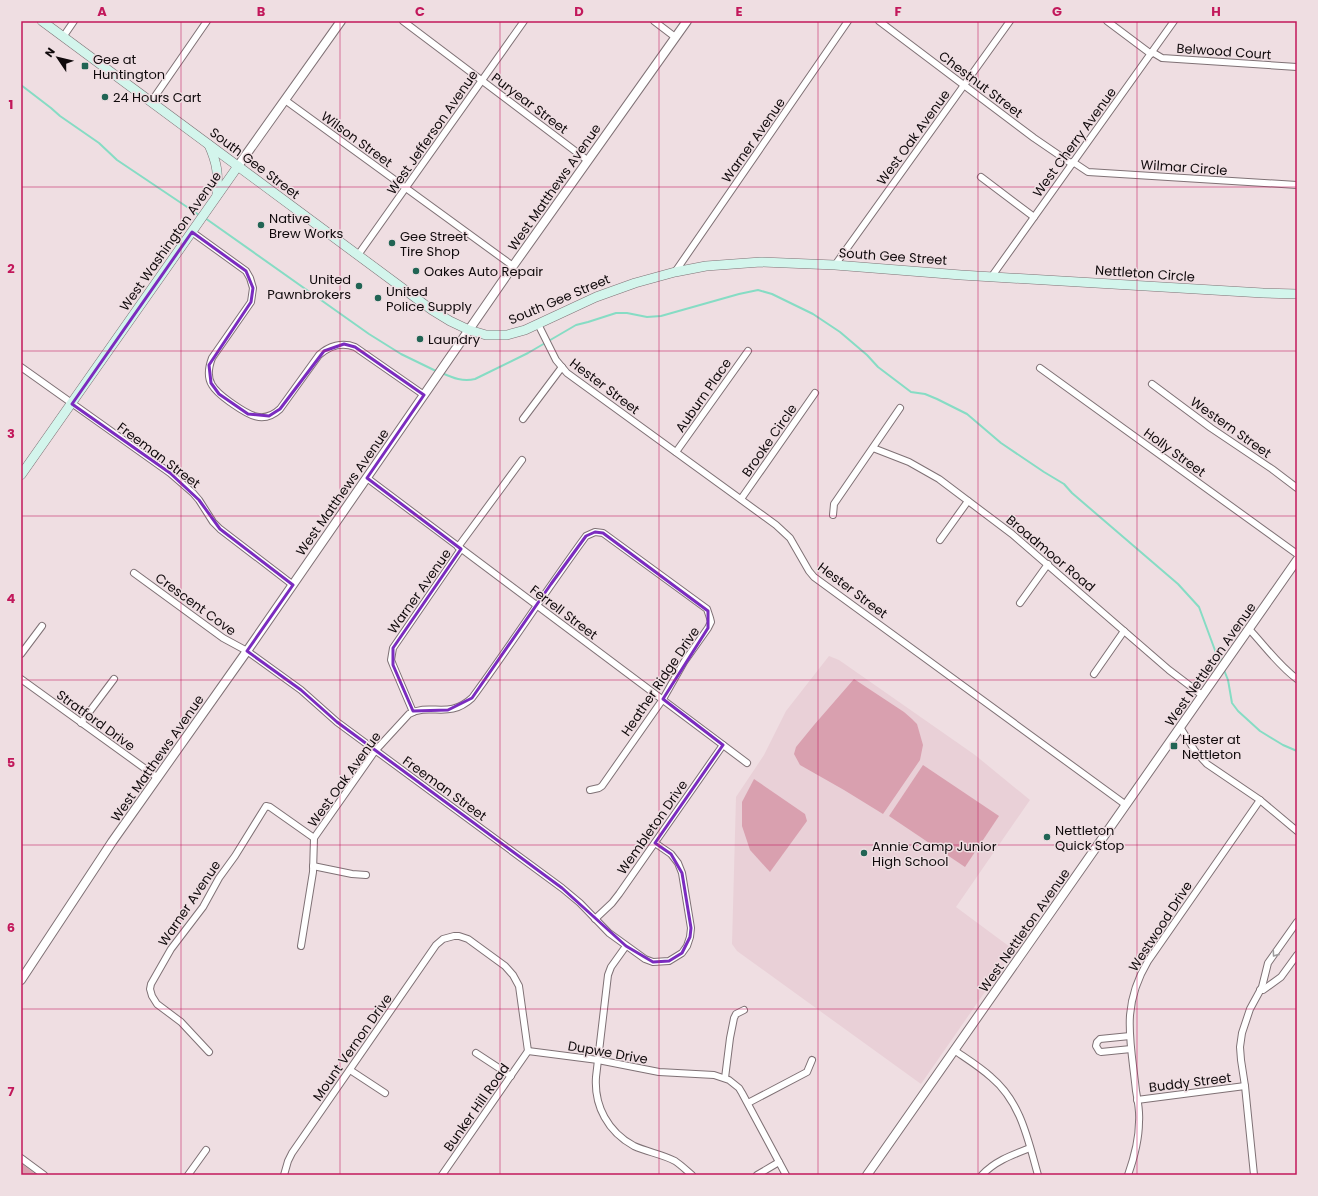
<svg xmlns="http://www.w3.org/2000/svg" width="1318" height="1196" viewBox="0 0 1318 1196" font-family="Poppins,sans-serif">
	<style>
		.built { fill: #e9d0d7 }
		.green { fill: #d9a0af }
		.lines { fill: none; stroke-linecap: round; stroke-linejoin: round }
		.stream { stroke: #86dcc4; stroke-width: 2 }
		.minor-casing { stroke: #7f7175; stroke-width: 8 }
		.tertiary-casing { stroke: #7f7175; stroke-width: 10 }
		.secondary-casing { stroke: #7f7175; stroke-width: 10 }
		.minor { stroke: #fff; stroke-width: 6 }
		.tertiary { stroke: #fff; stroke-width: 8 }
		.secondary { stroke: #d3f5ec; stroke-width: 9 }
		.oneway { stroke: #9f9d9e }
		.marked { fill: none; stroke: #7b2cbf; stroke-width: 3; stroke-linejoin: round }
		.grid { fill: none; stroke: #c2185b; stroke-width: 1; stroke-opacity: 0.55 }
		.poi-dot { fill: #216454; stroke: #efdee2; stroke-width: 1.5 }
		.labels { text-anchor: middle; stroke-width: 3; stroke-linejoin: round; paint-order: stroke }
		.street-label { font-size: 13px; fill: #100a0c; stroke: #efdee2 }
		.poi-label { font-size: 13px; fill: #100a0c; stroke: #efdee2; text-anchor: start }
		.neatline { fill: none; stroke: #c2185b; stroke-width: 1.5 }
		.grid-label { font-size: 13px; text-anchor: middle; font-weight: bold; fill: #c2185b }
	</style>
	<rect width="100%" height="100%" fill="#efdee2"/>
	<path class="built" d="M829,656L839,660L975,755L1030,800L956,907L1014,950L921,1084L737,951L732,944L736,797L764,755L786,711Z"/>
	<g class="green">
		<path d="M854,679L904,712L912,719L917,724L923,745L920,760L883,814L844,790L800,765L794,754L796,747L814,725Z"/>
		<path d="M923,765L999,816L965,867L889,816Z"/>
		<path d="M754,779L805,814L807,821L770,872L750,850L742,826V802Z"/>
		<path d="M21,1163L37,1175H21Z"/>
	</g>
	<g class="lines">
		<g class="stream">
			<path d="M21,85L51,108L60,116L99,143L117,160L199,215"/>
			<path d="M205,218L369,334L401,354L438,372"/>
			<path d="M442,373C453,378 463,382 475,379L528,353L576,325L588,322L616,313H627L647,317L661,316L739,294L758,290L772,294L813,314L840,332L867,355L878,367L911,392L925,394L937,399L967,414L1001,443L1044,472L1064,484L1072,493L1178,584L1199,607L1216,653L1220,657L1222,664"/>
			<path d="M1224,670L1228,680L1232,703L1238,711L1260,731L1283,745L1297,751"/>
		</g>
		<defs>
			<g id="minor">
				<path d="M403,21L587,160"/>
				<path d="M654,21L675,37"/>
				<path d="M879,21L1034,138L1072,164"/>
				<path d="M1107,21L1151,54"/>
				<path d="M63,37L74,21"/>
				<path d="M1152,52L1162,58L1297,67"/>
				<path d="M285,100L513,266"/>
				<path d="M151,102L207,21"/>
				<path d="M1073,162L1088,172L1297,185"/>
				<path d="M981,177L1034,217"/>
				<path d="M192,232L246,271L250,278L253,288L251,302L212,358C209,366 207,377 212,385C216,392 223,397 230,402C246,413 262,426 280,409L319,355C329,346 342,342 355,347L424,395"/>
				<path d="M358,255L524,21"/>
				<path d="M835,265L1010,21"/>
				<path d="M675,272L848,21"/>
				<path d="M992,276L1174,21"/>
				<path d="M538,324L556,360L567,373L776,525L790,538L809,571L814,577L1126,805"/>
				<path d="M21,367L170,473L193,493L199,500L213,522L220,529L293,585"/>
				<path d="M1040,368L1297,554"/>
				<path d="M1152,384L1211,428L1272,469L1297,488"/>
				<path d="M523,419L562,367"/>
				<path d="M873,448L909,462L939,479L1012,534L1169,670L1202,695"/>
				<path d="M676,452L748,351"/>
				<path d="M367,478L747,763"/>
				<path d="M741,499L815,393"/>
				<path d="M833,515L834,504L900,408"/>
				<path d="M940,540L968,501"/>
				<path d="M458,547L522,460"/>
				<path d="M134,573L223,638L247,651L301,690L337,722L562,888L580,903L609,933L645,959L653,962L669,961L682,953L687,946L690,937L691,928L682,873L678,863L671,854L655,843"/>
				<path d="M1020,603L1048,564"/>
				<path d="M1249,629C1265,646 1278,665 1297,679"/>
				<path d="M21,654L42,626"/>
				<path d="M1094,674L1124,631"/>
				<path d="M21,679L158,778"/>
				<path d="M413,712L393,665L391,660L393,648L461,549"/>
				<path d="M81,723L114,679"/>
				<path d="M1180,727L1195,751L1207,764L1260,800L1297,831"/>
				<path d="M313,866L352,874L366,875"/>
				<path d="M595,919L612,903L619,894L723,745"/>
				<path d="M301,946L313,872L314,838L375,751L409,714C431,702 448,720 472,698C511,645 547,589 586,536L595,532L603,533L707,609L710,618L711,622L708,628L684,662L663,699L602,786L599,788L590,790"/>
				<path d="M626,946L611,967L608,975L596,1077C594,1106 608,1132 634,1146C647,1152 662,1154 675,1161C681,1165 686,1170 692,1175"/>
				<path d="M1260,990H1263L1281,977L1297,955"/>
				<path d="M1130,1036L1100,1039L1097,1042L1096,1046L1099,1051L1101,1052L1131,1049"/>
				<path d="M954,1050C967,1059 980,1067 991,1077C1021,1102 1028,1140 1038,1175"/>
				<path d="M528,1051L598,1060L659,1072L714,1075L729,1080L739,1088L742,1093L786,1175"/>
				<path d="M209,1052L181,1022L157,1004L152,996L150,989L151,984L171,949L203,907L219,878L235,856L266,806L270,807L314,838"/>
				<path d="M476,1053L511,1076"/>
				<path d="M350,1070L385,1093"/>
				<path d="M725,1078L730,1038L734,1018L736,1014L744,1010"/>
				<path d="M1137,1100L1245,1086"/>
				<path d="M748,1103L807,1072L812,1060"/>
				<path d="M21,1158L44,1175"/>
				<path d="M188,1175L206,1150"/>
				<path d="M284,1175L288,1161L292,1153L436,945L443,939L454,936H459L468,939L505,966L513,975L519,986L528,1051"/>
				<path d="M442,1175L528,1051"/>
				<path d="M757,1175L779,1162"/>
				<path d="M982,1175C995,1161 1012,1155 1030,1148"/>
				<path d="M1128,1175C1134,1158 1139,1140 1139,1122C1140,1111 1138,1102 1136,1091C1131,1041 1120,1008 1148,961L1260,800"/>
				<path d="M1254,1175L1245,1086L1241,1060L1240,1047L1242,1033L1250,1009L1262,987L1268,963L1297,922"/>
			</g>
			<g id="tertiary">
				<path d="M238,166L341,21"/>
				<path d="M21,980L112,842L247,651L513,266L687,21"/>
				<path d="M867,1175L1297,560"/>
			</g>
			<g id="secondary">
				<path d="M42,21L432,310L450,321L469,330L486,335H507L525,330L596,297L635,283L675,272L706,266L761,262L835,265L961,275L1263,293L1297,294"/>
				<path d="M209,145C218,165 218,174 217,195"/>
				<path d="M21,475L238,166"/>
			</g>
		</defs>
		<use href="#minor" class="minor-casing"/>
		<use href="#tertiary" class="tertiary-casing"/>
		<use href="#secondary" class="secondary-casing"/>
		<use href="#minor" class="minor"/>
		<use href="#tertiary" class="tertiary"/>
		<use href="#secondary" class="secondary"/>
	</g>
	<defs><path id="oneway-chevron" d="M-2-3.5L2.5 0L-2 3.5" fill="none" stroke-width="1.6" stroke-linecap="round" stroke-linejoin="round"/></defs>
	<use class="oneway" href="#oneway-chevron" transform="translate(1275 954) rotate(125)"/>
	<path class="marked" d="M192,232L246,271L253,288L251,302L209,365L211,383L219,394L248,414L269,416L280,409L324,351L344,344L355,347L424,395L367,478L461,549L393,648V665L413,711L448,710L472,698L551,584L586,536L595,532L603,533L708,611V628L663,699L723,745L655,843L671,854L682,873L691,928L690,937L682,953L669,961L653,962L626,946L562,888L337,722L301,690L247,651L293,585L220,529L199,500L170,473L72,404Z"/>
	<path class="grid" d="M181,21V1175M340,21V1175M500,21V1175M659,21V1175M818,21V1175M978,21V1175M1137,21V1175M21,187H1297M21,351H1297M21,516H1297M21,680H1297M21,845H1297M21,1009H1297"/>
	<g class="poi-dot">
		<rect x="81" y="62" width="8" height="8" rx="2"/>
		<circle cx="105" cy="97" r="4"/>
		<circle cx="261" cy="225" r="4"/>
		<circle cx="392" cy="243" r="4"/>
		<circle cx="416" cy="271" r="4"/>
		<circle cx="359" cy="286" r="4"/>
		<circle cx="378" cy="298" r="4"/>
		<circle cx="420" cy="339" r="4"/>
		<rect x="1170" y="742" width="8" height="8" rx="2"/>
		<circle cx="1047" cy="837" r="4"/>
		<circle cx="864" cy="853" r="4"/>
	</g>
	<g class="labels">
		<g class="street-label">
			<text transform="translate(1224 51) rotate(4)" y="5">Belwood Court</text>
			<text transform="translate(981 84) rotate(37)" y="5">Chestnut Street</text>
			<text transform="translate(530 103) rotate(37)" y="5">Puryear Street</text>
			<text transform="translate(432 132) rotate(-55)" y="5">West Jefferson Avenue</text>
			<text transform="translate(913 137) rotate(-54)" y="5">West Oak Avenue</text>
			<text transform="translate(357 139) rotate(36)" y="5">Wilson Street</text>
			<text transform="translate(753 140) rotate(-55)" y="5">Warner Avenue</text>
			<text transform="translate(1074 142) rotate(-54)" y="5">West Cherry Avenue</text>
			<text transform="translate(255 163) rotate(37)" y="5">South Gee Street</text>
			<text transform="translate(1184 167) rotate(4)" y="5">Wilmar Circle</text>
			<text transform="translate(554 187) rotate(-55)" y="5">West Matthews Avenue</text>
			<text transform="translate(170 241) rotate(-55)" y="5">West Washington Avenue</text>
			<text transform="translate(893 256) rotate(4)" y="5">South Gee Street</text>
			<text transform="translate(1145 273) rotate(4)" y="5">Nettleton Circle</text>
			<text transform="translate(559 299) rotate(-23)" y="5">South Gee Street</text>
			<text transform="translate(605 386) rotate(37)" y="5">Hester Street</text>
			<text transform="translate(703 395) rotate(-55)" y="5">Auburn Place</text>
			<text transform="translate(1231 427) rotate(35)" y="5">Western Street</text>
			<text transform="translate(769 440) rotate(-55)" y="5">Brooke Circle</text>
			<text transform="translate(1175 452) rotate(36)" y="5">Holly Street</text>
			<text transform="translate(159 455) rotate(37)" y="5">Freeman Street</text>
			<text transform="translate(342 492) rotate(-55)" y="5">West Matthews Avenue</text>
			<text transform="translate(1051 553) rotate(40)" y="5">Broadmoor Road</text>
			<text transform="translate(853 590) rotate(37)" y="5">Hester Street</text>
			<text transform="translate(419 591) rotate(-55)" y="5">Warner Avenue</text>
			<text transform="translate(196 604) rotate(36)" y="5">Crescent Cove</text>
			<text transform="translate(564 612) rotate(37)" y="5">Ferrell Street</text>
			<text transform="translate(1210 664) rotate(-55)" y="5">West Nettleton Avenue</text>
			<text transform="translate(660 681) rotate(-56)" y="5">Heather Ridge Drive</text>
			<text transform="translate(96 720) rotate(36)" y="5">Stratford Drive</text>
			<text transform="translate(157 758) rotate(-55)" y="5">West Matthews Avenue</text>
			<text transform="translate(344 779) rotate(-54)" y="5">West Oak Avenue</text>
			<text transform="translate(445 788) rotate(36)" y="5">Freeman Street</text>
			<text transform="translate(652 827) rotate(-55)" y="5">Wembleton Drive</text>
			<text transform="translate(189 903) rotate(-56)" y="5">Warner Avenue</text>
			<text transform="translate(1160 926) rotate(-57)" y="5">Westwood Drive</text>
			<text transform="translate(1024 930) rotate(-55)" y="5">West Nettleton Avenue</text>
			<text transform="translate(352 1047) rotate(-55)" y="5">Mount Vernon Drive</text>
			<text transform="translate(608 1052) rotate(10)" y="5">Dupwe Drive</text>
			<text transform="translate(1190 1082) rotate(-7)" y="5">Buddy Street</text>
			<text transform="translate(476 1107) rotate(-55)" y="5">Bunker Hill Road</text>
		</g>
		<g class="poi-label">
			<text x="93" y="64">Gee at<tspan x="93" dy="15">Huntington</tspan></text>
			<text x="113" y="102">24 Hours Cart</text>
			<text x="269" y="223">Native<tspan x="269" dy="15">Brew Works</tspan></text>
			<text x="400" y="241">Gee Street<tspan x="400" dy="15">Tire Shop</tspan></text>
			<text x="424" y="276">Oakes Auto Repair</text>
			<text x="351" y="284" text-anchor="end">United<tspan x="351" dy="15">Pawnbrokers</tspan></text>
			<text x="386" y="296">United<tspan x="386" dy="15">Police Supply</tspan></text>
			<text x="428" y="344">Laundry</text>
			<text x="1182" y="744">Hester at<tspan x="1182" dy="15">Nettleton</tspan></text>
			<text x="1055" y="835">Nettleton<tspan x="1055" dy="15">Quick Stop</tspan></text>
			<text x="872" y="851">Annie Camp Junior<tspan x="872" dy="15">High School</tspan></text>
		</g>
	</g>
	<rect width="1318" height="1196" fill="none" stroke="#efdee2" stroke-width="44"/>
	<g transform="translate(58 58) rotate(305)" stroke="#efdee2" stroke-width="3" paint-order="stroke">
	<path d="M0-3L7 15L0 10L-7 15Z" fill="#100a0c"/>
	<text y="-6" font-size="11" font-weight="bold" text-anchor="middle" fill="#100a0c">N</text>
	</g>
	<rect x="22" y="22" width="1274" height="1152" class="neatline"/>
	<g class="grid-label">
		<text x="102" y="16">A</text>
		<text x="261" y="16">B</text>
		<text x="420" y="16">C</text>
		<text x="579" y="16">D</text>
		<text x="739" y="16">E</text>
		<text x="898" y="16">F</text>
		<text x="1057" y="16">G</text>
		<text x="1216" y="16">H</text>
		<text x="11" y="109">1</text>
		<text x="11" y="273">2</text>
		<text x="11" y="438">3</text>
		<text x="11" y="603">4</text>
		<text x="11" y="767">5</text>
		<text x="11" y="932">6</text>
		<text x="11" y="1096">7</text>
	</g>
</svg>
